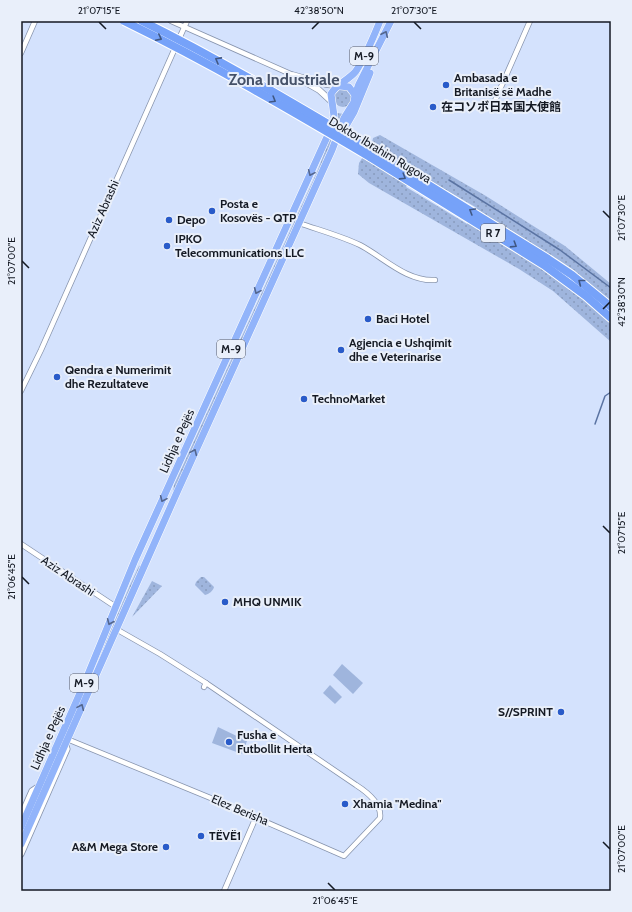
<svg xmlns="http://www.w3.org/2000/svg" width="632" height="912" viewBox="0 0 632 912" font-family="Cabin,'Noto Sans SC','Noto Sans JP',sans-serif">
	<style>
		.grass { fill: url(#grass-dots); fill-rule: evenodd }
		.garden { fill: #9fb5dd }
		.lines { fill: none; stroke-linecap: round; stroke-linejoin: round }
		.stream { stroke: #5a73a2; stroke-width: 1.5 }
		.minor-casing { stroke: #8794ad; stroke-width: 6 }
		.tertiary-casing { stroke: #8794ad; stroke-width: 7 }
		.trunk-casing { stroke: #fff; stroke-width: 8 }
		.motorway-casing { stroke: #fff; stroke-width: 10 }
		.minor { stroke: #fff; stroke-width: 4.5 }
		.tertiary { stroke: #fff; stroke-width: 5.5 }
		.trunk { stroke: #92b4fa; stroke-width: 7 }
		.motorway { stroke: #76a2f9; stroke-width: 8 }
		.motorway-bridge-casing { stroke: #fff; stroke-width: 10; stroke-linecap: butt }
		.motorway-bridge { stroke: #76a2f9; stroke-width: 8 }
		.oneway { stroke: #53668e }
		.oneway2 { stroke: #405783 }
		.ticks { fill: none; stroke: #141923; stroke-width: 1.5 }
		.poi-dot { fill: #295bc9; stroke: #e9effa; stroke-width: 1.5 }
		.labels { text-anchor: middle; stroke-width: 4; stroke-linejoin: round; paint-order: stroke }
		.shield { fill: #e9effa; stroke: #545964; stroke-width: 1 }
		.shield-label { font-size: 11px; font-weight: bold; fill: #141923 }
		.poi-label { font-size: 12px; font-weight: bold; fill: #141923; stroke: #e9effa; text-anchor: start }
		.street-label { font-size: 12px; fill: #141923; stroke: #e9effa }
		.district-label { font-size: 16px; font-weight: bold; fill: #455168; stroke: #e9effa }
		.neatline { fill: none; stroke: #141923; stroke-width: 1.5 }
		.ticks-label { font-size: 10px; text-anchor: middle; fill: #141923 }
	</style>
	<defs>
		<pattern id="grass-dots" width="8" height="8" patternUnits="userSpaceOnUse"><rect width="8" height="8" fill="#9fb5dd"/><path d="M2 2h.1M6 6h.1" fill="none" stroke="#889bbd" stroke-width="1.8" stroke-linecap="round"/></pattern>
	</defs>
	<rect width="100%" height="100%" fill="#d4e2fd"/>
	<g class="grass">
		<circle cx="343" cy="98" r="9"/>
		<path d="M337,113L344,114L322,166L149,549H148L173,493L174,485L317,172L334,128Z"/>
		<path d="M380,135L486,196L565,246L611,284V342L553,291L519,269L369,183L358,174L359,163L372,143L373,138ZM415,172L477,208L467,224L406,187Z"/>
		<path d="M142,565L71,726L70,725L131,583L139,566Z"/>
		<path d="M201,577H204L214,587C213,591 209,594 205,595L195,585L196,582Z"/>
		<path d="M152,581L162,586L132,617Z"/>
	</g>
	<g class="garden">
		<path d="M342,664L363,683L353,694L333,675Z"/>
		<path d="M330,685L342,697L335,704L323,693Z"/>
		<path d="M218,727L247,741L242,754L212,743Z"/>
	</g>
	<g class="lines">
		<g class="stream">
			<path d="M449,180L560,250L611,288"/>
			<path d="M595,424L605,396L611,392"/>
		</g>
		<defs>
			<g id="minor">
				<path d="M171,21L293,75"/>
				<path d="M21,53L35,21"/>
				<path d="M494,103L530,21"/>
				<path d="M299,223C319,230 341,236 360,245C383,257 407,282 435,280"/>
				<path d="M21,391L41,350L187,21"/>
				<path d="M21,544L116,607"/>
				<path d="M116,629L160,654L206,683L204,687"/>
				<path d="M67,739L213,799L344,856L380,818C382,804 367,792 356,785L206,683"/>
				<path d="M224,891L256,817"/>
			</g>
			<g id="tertiary">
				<path d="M293,75L325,84L339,86"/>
				<path d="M298,78L319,90L332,102"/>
				<path d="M21,816L32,791L38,787"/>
				<path d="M21,854L67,749L65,743"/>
			</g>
			<g id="trunk">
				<path d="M340,86L349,87L355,95"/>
				<path d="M340,136L354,112L370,73"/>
				<path d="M21,827L84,684L135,560L327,137L334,116L331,94C335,85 349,80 356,71C366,56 373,38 380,21"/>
				<path d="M21,844L178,490L332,150L344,118L354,102L355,95L359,84L391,21"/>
			</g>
			<g id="motorway">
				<path d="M372,150L548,259L572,275L611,307"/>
				<path d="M370,157L544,265L586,296L611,318"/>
			</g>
		</defs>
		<use href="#minor" class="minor-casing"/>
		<use href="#tertiary" class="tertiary-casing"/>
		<use href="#trunk" class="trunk-casing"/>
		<use href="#motorway" class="motorway-casing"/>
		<use href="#minor" class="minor"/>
		<use href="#tertiary" class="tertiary"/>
		<use href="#trunk" class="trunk"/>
		<use href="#motorway" class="motorway"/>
		<defs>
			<g id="motorway-bridge">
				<path d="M124,21C208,62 289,109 370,157"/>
				<path d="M142,21C221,60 296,105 372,150"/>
			</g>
		</defs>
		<use href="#motorway-bridge" class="motorway-bridge-casing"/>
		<use href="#motorway-bridge" class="motorway-bridge"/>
	</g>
	<defs><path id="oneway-chevron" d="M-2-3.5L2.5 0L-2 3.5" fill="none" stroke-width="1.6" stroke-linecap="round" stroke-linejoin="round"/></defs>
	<g class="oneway">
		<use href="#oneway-chevron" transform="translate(385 34) rotate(-65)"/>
		<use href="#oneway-chevron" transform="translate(311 173) rotate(114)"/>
		<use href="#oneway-chevron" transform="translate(257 291) rotate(114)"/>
		<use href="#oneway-chevron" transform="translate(194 452) rotate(-66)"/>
		<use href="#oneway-chevron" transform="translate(163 499) rotate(114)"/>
		<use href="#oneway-chevron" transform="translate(110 622) rotate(113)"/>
		<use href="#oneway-chevron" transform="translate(81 707) rotate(-66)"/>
	</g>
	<g class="oneway2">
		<use href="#oneway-chevron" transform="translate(159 38) rotate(27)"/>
		<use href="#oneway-chevron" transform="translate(218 60) rotate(-151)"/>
		<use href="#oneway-chevron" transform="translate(273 100) rotate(31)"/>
		<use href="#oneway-chevron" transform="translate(403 177) rotate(32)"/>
		<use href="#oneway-chevron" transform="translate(472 211) rotate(-149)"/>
		<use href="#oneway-chevron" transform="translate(514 245) rotate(32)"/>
		<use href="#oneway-chevron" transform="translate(581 282) rotate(-142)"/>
	</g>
	<path class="ticks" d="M99,22L106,29M414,22L421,29M312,29L319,22M603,211L610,218M22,261L29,268M603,309L610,302M603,526L610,533M22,577L29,584M603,842L610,849M328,883L335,890"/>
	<g class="poi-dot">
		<circle cx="446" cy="85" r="4"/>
		<circle cx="433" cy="107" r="4"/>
		<circle cx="212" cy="211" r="4"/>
		<circle cx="169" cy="220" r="4"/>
		<circle cx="167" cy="246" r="4"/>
		<circle cx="368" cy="319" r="4"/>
		<circle cx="341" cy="350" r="4"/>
		<circle cx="57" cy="377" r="4"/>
		<circle cx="304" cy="399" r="4"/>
		<circle cx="225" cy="602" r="4"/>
		<circle cx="561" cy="712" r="4"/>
		<circle cx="229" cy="742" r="4"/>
		<circle cx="345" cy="804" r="4"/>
		<circle cx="201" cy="836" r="4"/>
		<circle cx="166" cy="847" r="4"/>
	</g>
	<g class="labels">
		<g class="shield">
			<rect x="350" y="47" width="28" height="18" rx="3"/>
			<rect x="481" y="224" width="24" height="18" rx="3"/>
			<rect x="217" y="340" width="28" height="18" rx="3"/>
			<rect x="70" y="674" width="28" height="18" rx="3"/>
		</g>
		<g class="shield-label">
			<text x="364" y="60">M-9</text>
			<text x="493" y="237">R 7</text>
			<text x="231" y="353">M-9</text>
			<text x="84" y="687">M-9</text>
		</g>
		<g class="poi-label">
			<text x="454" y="82">Ambasada e<tspan x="454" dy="14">Britanisë së Madhe</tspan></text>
			<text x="441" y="111">在コソボ日本国大使館</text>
			<text x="220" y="208">Posta e<tspan x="220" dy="14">Kosovës - QTP</tspan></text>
			<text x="177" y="224">Depo</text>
			<text x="175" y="243">IPKO<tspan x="175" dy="14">Telecommunications LLC</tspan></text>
			<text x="376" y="323">Baci Hotel</text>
			<text x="349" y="347">Agjencia e Ushqimit<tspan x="349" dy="14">dhe e Veterinarise</tspan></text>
			<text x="65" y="374">Qendra e Numerimit<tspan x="65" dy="14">dhe Rezultateve</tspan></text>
			<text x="312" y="403">TechnoMarket</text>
			<text x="233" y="606">MHQ UNMIK</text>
			<text x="553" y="716" text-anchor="end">S//SPRINT</text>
			<text x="237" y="739">Fusha e<tspan x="237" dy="14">Futbollit Herta</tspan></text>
			<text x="353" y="808">Xhamia "Medina"</text>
			<text x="209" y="840">TËVË1</text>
			<text x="158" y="851" text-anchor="end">A&amp;M Mega Store</text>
		</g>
		<g class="street-label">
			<text transform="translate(380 150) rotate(31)" y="4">Doktor Ibrahim Rugova</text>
			<text transform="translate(103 209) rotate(-66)" y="4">Aziz Abrashi</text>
			<text transform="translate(177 441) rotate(-66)" y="4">Lidhja e Pejës</text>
			<text transform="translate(68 576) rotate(34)" y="4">Aziz Abrashi</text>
			<text transform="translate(48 738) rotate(-66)" y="4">Lidhja e Pejës</text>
			<text transform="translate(240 810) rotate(23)" y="4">Elez Berisha</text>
		</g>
		<g class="district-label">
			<text x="284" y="85">Zona Industriale</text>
		</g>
	</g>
	<rect width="632" height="912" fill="none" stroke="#e9effa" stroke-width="44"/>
	<rect x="22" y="22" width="588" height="868" class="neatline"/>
	<g class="ticks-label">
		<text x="99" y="14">21°07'15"E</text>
		<text x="319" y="14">42°38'50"N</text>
		<text x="414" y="14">21°07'30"E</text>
		<text transform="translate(621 218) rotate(-90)" y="4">21°07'30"E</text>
		<text transform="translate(11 261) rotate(-90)" y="4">21°07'00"E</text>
		<text transform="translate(621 302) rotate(-90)" y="4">42°38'30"N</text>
		<text transform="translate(621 533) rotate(-90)" y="4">21°07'15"E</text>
		<text transform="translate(11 577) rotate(-90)" y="4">21°06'45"E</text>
		<text transform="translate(621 849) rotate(-90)" y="4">21°07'00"E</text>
		<text x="335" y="904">21°06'45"E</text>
	</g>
</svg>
